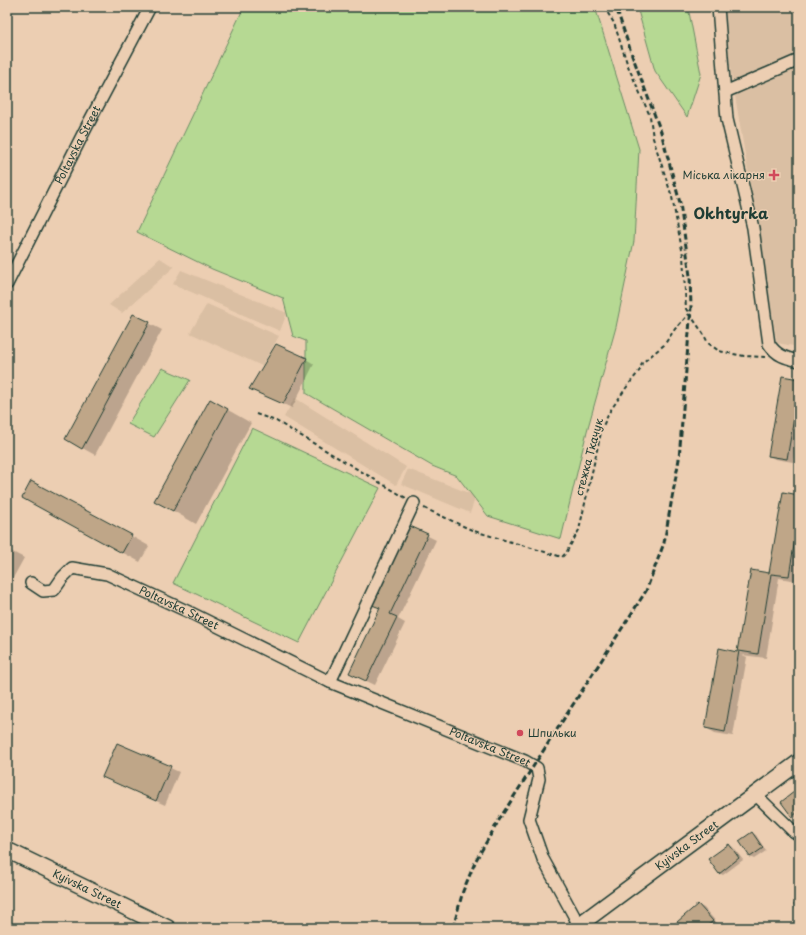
<svg xmlns="http://www.w3.org/2000/svg" width="806" height="935" viewBox="0 0 806 935" font-family="'Playpen Sans',sans-serif">
	<style>
		.built { fill: #dabfa3 }
		.green { fill: #b6d993; stroke: #6a8b64 }
		.shadow { fill: #0003 }
		.building { fill: #bfa688; stroke: #1f3d34 }
		.lines { fill: none; stroke-linecap: round; stroke-linejoin: round }
		.street-casing { stroke: #1f3d34; stroke-width: 14 }
		.secondary-casing { stroke: #1f3d34; stroke-width: 18 }
		.path { stroke: #1f3d34; stroke-width: 2; stroke-dasharray: 4 3; stroke-linecap: butt }
		.street { stroke: #ecceb2; stroke-width: 11 }
		.secondary { stroke: #ecceb2; stroke-width: 15 }
		.rail { stroke: #1f3d34; stroke-width: 3; stroke-dasharray: 6 3; stroke-linecap: butt }
		.poi-dot { fill: #d1495b; stroke: #ecceb2; stroke-width: 1.5 }
		.labels { text-anchor: middle; stroke-width: 3; stroke-linejoin: round; paint-order: stroke }
		.street-label { font-size: 11px; fill: #1f3d34; stroke: #ecceb2 }
		.poi-label { font-size: 11px; fill: #1f3d34; stroke: #ecceb2; text-anchor: end }
		.district-label { font-size: 15px; font-weight: bold; fill: #1f3d34; stroke: #ecceb2 }
	</style>
	<rect width="100%" height="100%" fill="#ecceb2"/>
	<filter id="ink" filterUnits="userSpaceOnUse"><feTurbulence type="fractalNoise" baseFrequency=".025" numOctaves="2"/><feDisplacementMap in="SourceGraphic" scale="8" xChannelSelector="R" yChannelSelector="G"/><feConvolveMatrix kernelMatrix="1 2 1 2 8 2 1 2 1" color-interpolation-filters="sRGB"/></filter>
	<g filter="url(#ink)">
		<g class="built">
			<path d="M720,7H799V347L777,343Z"/>
			<path d="M160,258L174,267L122,313L109,305Z"/>
			<path d="M181,270L287,313L280,331L173,284Z"/>
			<path d="M207,304L279,336L262,366L190,333Z"/>
			<path d="M295,398L406,467L396,485L284,417Z"/>
			<path d="M408,469L476,496L470,513L401,484Z"/>
		</g>
		<g class="green">
			<path d="M244,7H595L639,149L634,241L616,327L587,431L561,539L488,516L457,476L432,466L306,393V341L293,336L283,298L212,269L137,232Z"/>
			<path d="M637,7H688L701,74L687,117L655,71Z"/>
			<path d="M162,368L190,380L154,437L128,424Z"/>
			<path d="M252,428L380,488L299,643L173,583Z"/>
		</g>
		<g class="shadow">
			<path d="M133,315L162,330L95,455L66,439Z"/>
			<path d="M306,359L314,364L292,408L250,389Z"/>
			<path d="M799,380V427L793,462L775,459L769,456Z"/>
			<path d="M228,410L251,423L196,524L156,501Z"/>
			<path d="M799,496V567L797,581L779,578L766,658L742,655L747,657L733,736L715,733L706,728L720,650L743,653L738,651L770,574Z"/>
			<path d="M41,508L131,536L149,546L140,562Z"/>
			<path d="M410,527L436,540L398,619L405,623L375,685L358,677L381,609L373,604Z"/>
			<path d="M7,549L24,558L7,589Z"/>
			<path d="M118,744L179,772L165,805L103,777Z"/>
			<path d="M799,789V819L793,816Z"/>
			<path d="M752,833L756,835L766,851L754,859L750,857Z"/>
			<path d="M729,845L733,847L743,860L723,875L719,873Z"/>
			<path d="M698,905L704,908L718,924L714,928H672Z"/>
			<path d="M621,925L625,928H617Z"/>
		</g>
		<g class="building">
			<path d="M133,314L150,322L82,449L65,439Z"/>
			<path d="M276,344L307,358L283,404L249,389Z"/>
			<path d="M782,376L799,379V388L787,459L768,456Z"/>
			<path d="M210,399L228,409L173,511L154,501Z"/>
			<path d="M31,481L132,535L122,553L22,498Z"/>
			<path d="M783,492L799,495V514L789,576L771,574L758,654L739,651L725,732L705,728L719,648L737,652L751,570L769,573Z"/>
			<path d="M410,526L428,534L390,614L397,617L366,681L349,673L380,608L372,605Z"/>
			<path d="M117,743L171,766L156,801L102,777Z"/>
			<path d="M799,788V811L792,817L781,802Z"/>
			<path d="M752,832L763,848L750,857L739,841Z"/>
			<path d="M729,844L739,858L719,874L708,859Z"/>
			<path d="M799,902V917L794,904Z"/>
			<path d="M698,904L713,921L705,928H670Z"/>
		</g>
		<g class="lines">
			<defs>
				<g id="street">
					<path d="M718,7L727,119L753,228L769,344C777,356 786,358 799,361"/>
					<path d="M725,92L799,60"/>
					<path id="s1" d="M7,284L86,128L150,7"/>
					<path id="s2" d="M31,583L43,591L54,590L63,577L72,568L107,574L191,613L330,682L525,761L537,768L539,779L529,819L543,859L579,925"/>
					<path d="M330,682L414,503"/>
					<path d="M755,794L793,831L799,835"/>
				</g>
				<g id="secondary">
					<path id="s3" d="M7,850L168,928"/>
					<path id="s4" d="M575,928L799,762"/>
				</g>
			</defs>
			<use href="#street" class="street-casing"/>
			<use href="#secondary" class="secondary-casing"/>
			<g class="path">
				<path d="M604,7L614,23L628,66L650,116L653,138L672,197L683,255L686,309L703,333L708,343L719,351L744,356L765,357"/>
				<path d="M256,414L276,421L406,498"/>
				<path d="M424,508L474,531L562,557L566,553L579,530L602,428L610,411L626,388L640,370L642,363L664,345L675,329L689,314"/>
			</g>
			<use href="#street" class="street"/>
			<use href="#secondary" class="secondary"/>
			<path class="rail" d="M453,928L463,891L476,860L502,815L646,591L664,543L679,459L691,307L690,276L680,203L661,132L631,52L616,7"/>
		</g>
	</g>
	<g class="poi-dot">
		<path d="M772 169h4v4h4v4h-4v4h-4v-4h-4v-4h4z"/>
		<circle cx="520" cy="733" r="4"/>
	</g>
	<g class="labels">
		<g class="street-label">
			<text dy="4" stroke="none"><textPath href="#s1" startOffset="156">Poltavska Street</textPath></text>
			<text transform="translate(589 457) rotate(-75)" y="4">стежка Ткачук</text>
			<text dy="4" stroke="none"><textPath href="#s2" startOffset="169">Poltavska Street</textPath></text>
			<text dy="4" stroke="none"><textPath href="#s2" startOffset="510">Poltavska Street</textPath></text>
			<text dy="4" stroke="none"><textPath href="#s4" startOffset="139">Kyivska Street</textPath></text>
			<text dy="4" stroke="none"><textPath href="#s3" startOffset="89">Kyivska Street</textPath></text>
		</g>
		<g class="poi-label">
			<text x="765" y="179">Міська лікарня</text>
			<text x="528" y="737" text-anchor="start">Шпильки</text>
		</g>
		<g class="district-label">
			<text x="731" y="219">Okhtyrka</text>
		</g>
	</g>
	<rect width="806" height="935" fill="none" stroke="#ecceb2" stroke-width="24"/>
	<rect x="12" y="12" width="782" height="911" fill="none" stroke="#1f3d34" stroke-width="1.5" filter="url(#ink)"/>
</svg>
